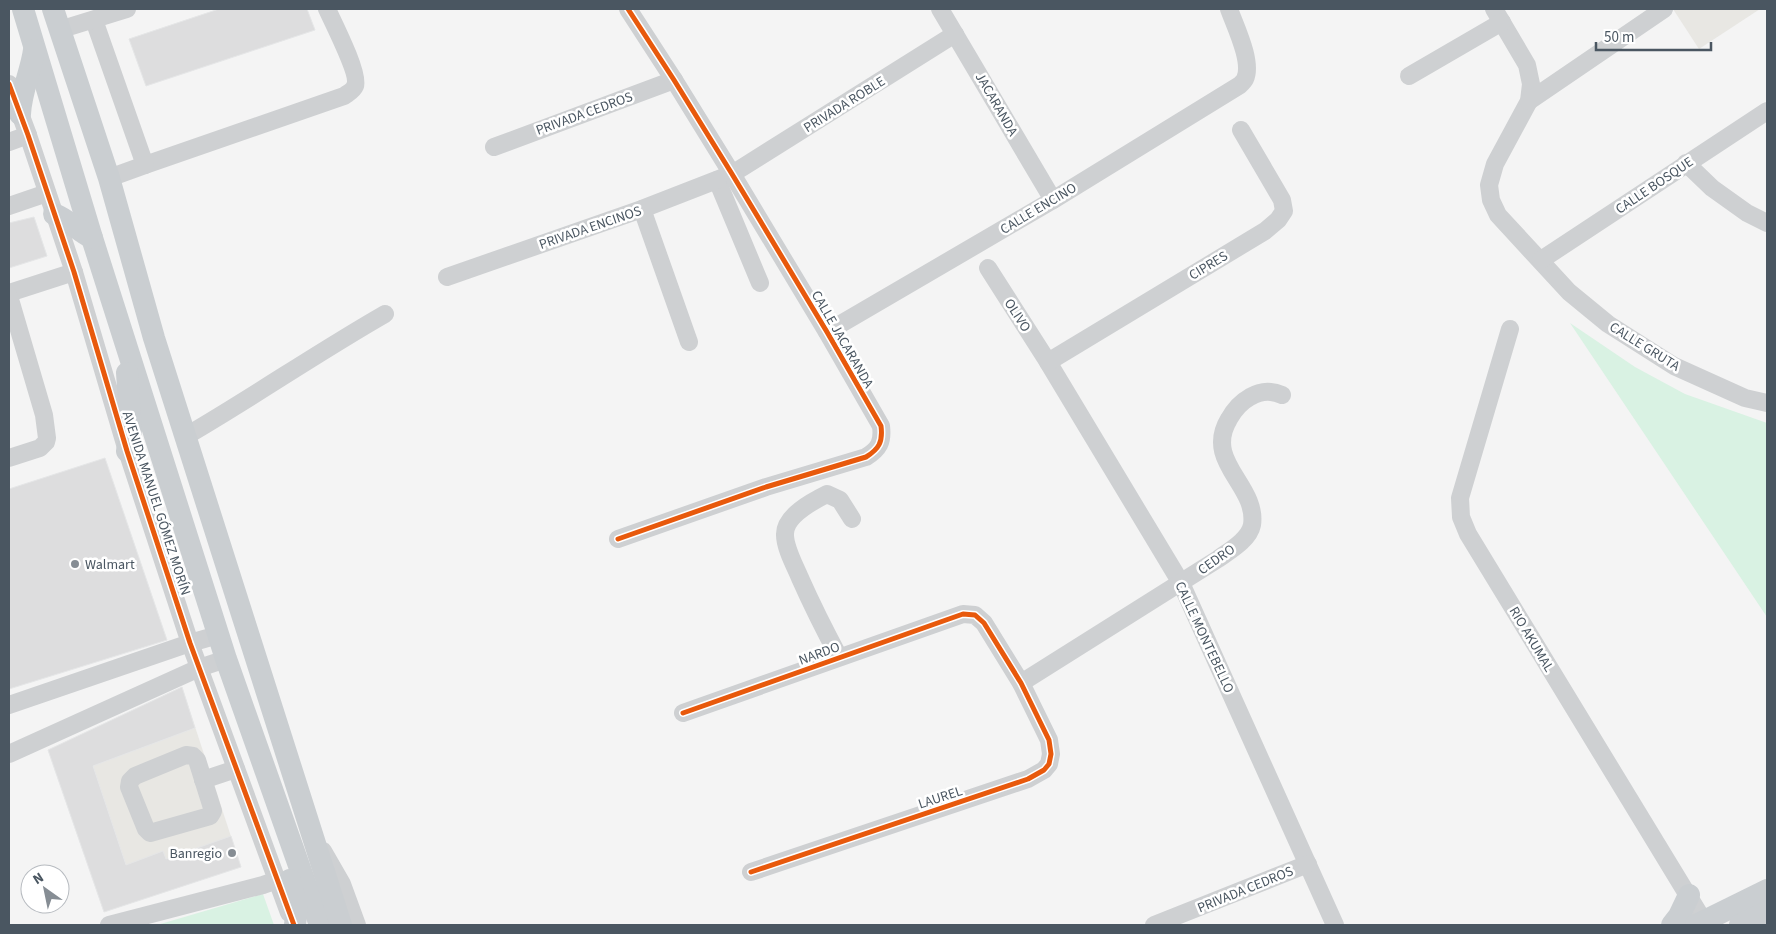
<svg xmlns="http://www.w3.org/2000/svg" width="1776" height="934" viewBox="0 0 1776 934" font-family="'Source Sans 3',sans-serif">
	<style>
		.commercial { fill: #e8e7e3 }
		.green { fill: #d9f2e3 }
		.building { fill: #ddddde; stroke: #e5e6e7 }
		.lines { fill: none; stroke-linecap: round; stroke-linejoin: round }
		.minor { stroke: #ced0d2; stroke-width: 18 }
		.major { stroke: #caced1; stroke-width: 22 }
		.cycleway-casing { stroke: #fff; stroke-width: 8 }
		.cycleway { stroke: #e8590c; stroke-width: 5 }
		.poi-dot { fill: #868d94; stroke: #fff; stroke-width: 2 }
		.labels { text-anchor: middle; stroke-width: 5; stroke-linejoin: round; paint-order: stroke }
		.street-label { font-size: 14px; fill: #4a5661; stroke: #fff }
		.poi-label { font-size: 14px; fill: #4a5661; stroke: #fff; text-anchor: start }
	</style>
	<rect width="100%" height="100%" fill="#f4f4f4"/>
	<g class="commercial">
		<path d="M1673,9H1760L1699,49Z"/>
		<path d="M182,687L241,867L104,912L48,750Z"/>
	</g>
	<g class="green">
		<path d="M1570,323L1635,367L1685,394L1767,423V617Z"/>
		<path d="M263,894L274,925H157Z"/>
	</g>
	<g class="building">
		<path d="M219,9H307L315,30L146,86L129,39Z"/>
		<path d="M34,217L47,256L9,268V223Z"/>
		<path d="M105,458L167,640L9,689V489Z"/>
		<path d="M182,687L195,728L93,766L126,865L163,851L166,859L231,836L241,867L104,912L48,750Z"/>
	</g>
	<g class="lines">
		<g class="minor">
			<path d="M940,9L1053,200"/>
			<path d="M1494,9L1527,65L1531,84L1529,101L1495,164L1489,185L1491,200L1498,215L1569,292L1608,324L1674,366L1745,398L1767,403"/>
			<path d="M94,20L145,165L344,96C348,93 353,91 355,86C360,75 333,22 327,9"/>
			<path d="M59,30L127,9"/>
			<path d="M1409,76L1502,22"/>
			<path d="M9,84L28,135L74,272L127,451L190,643L289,913"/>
			<path d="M1529,101L1664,9"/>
			<path d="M9,142L28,135"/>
			<path d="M494,147L674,80"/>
			<path d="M1686,163L1712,188L1747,213L1767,223"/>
			<path d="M109,178L145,165"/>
			<path d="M717,180L760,283"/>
			<path d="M9,206L47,193"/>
			<path d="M642,209L689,342"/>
			<path d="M1541,260L1767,111"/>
			<path d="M988,268L1048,362L1181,583L1335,925"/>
			<path d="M447,277L642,209L732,174L955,34"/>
			<path d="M9,293L74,272"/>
			<path d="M9,296L44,415L47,438L46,442L40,448L9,458"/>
			<path d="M1510,329L1460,498L1461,517L1468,534L1706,925"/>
			<path d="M827,332L1053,200L1240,85C1242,83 1244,81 1245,79C1253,62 1235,26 1229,9"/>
			<path d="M1048,362L1265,231L1278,220L1284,211L1282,200L1241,130"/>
			<path d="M186,436C253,397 317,353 385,314"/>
			<path d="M618,539L766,487L866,457C879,449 883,442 881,426L827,332L732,174L674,80L628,9"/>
			<path d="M839,657C825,631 812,605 800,578C795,566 785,548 785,535C784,516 813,501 827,494L840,500L852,519"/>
			<path d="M1021,683L1218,559C1229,551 1249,540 1252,525C1258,485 1203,462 1229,419C1234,410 1241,402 1250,397C1260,391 1271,390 1282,395"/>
			<path d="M9,705L190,643L218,635"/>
			<path d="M683,713L963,614L975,615L984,623L1021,683L1049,740L1051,754L1049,764L1044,770L1028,779L751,872"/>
			<path d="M9,754L199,668L226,659"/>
			<path d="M186,755L193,756L197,760L213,811L210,816L150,833L146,829L129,787L130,781L135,776Z"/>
			<path d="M203,780L236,769"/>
			<path d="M323,851L342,884L357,925"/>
			<path d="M109,925L263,885L277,880"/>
			<path d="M1154,925L1308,864"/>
		</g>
		<g class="major">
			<path d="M23,9L92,238L226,659L320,925"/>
			<path d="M53,9L109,178L154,338L341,925"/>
			<path d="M20,114C21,91 31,72 34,50"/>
			<path d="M54,214C68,219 78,231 92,238"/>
			<path d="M127,373L131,430L127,451"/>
			<path d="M290,880L297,907L295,925"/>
			<path d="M1672,925L1679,916L1689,895"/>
			<path d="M1696,925L1767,890"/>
			<path d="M1740,925L1767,912"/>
		</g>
		<defs>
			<g id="cycleway">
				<path d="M9,84L28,135L74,272L127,451L190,643L294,925"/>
				<path d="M618,539L766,487L866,457C879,449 883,442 881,426L827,332L732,174L674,80L628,9"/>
				<path d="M683,713L963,614L975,615L984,623L1021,683L1049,740L1051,754L1049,764L1044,770L1028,779L751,872"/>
			</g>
		</defs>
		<use href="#cycleway" class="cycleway-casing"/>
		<use href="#cycleway" class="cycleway"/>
	</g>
	<g class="poi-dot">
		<circle cx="75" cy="564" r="5"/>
		<circle cx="232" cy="853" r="5"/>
	</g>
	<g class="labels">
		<g class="street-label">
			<text transform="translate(844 104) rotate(-32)" y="5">PRIVADA ROBLE</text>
			<text transform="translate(997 104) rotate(60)" y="5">JACARANDA</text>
			<text transform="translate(584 113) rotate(-20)" y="5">PRIVADA CEDROS</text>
			<text transform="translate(1654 185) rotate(-34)" y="5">CALLE BOSQUE</text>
			<text transform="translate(1038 208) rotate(-31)" y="5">CALLE ENCINO</text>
			<text transform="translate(590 227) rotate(-19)" y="5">PRIVADA ENCINOS</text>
			<text transform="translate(1208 265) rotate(-31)" y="5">CIPRES</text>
			<text transform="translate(1018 315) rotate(57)" y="5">OLIVO</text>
			<text transform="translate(843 339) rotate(60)" y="5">CALLE JACARANDA</text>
			<text transform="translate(1645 346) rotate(32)" y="5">CALLE GRUTA</text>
			<text transform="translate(157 503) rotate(72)" y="5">AVENIDA MANUEL GÓMEZ MORÍN</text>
			<text transform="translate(1216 559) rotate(-35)" y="5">CEDRO</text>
			<text transform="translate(1205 637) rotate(65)" y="5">CALLE MONTEBELLO</text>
			<text transform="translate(1532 639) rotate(59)" y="5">RIO AKUMAL</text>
			<text transform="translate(819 653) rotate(-20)" y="5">NARDO</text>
			<text transform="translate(940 797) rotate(-18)" y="5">LAUREL</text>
			<text transform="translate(1245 889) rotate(-22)" y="5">PRIVADA CEDROS</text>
		</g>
		<g class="poi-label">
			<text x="85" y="569">Walmart</text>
			<text x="222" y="858" text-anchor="end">Banregio</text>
		</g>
	</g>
	<rect width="1776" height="934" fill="none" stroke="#4a5661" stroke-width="20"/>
	<g transform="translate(45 889) rotate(327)"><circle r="24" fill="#ffffff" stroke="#b7bbc0"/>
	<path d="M0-4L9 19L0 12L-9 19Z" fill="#868d94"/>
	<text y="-8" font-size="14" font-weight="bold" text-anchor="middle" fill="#4a5661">N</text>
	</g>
	<path d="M1596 42v8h115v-8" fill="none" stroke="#4a5661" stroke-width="2.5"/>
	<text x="1604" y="42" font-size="15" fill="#4a5661" stroke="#ffffff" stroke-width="4" paint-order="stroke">50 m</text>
</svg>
